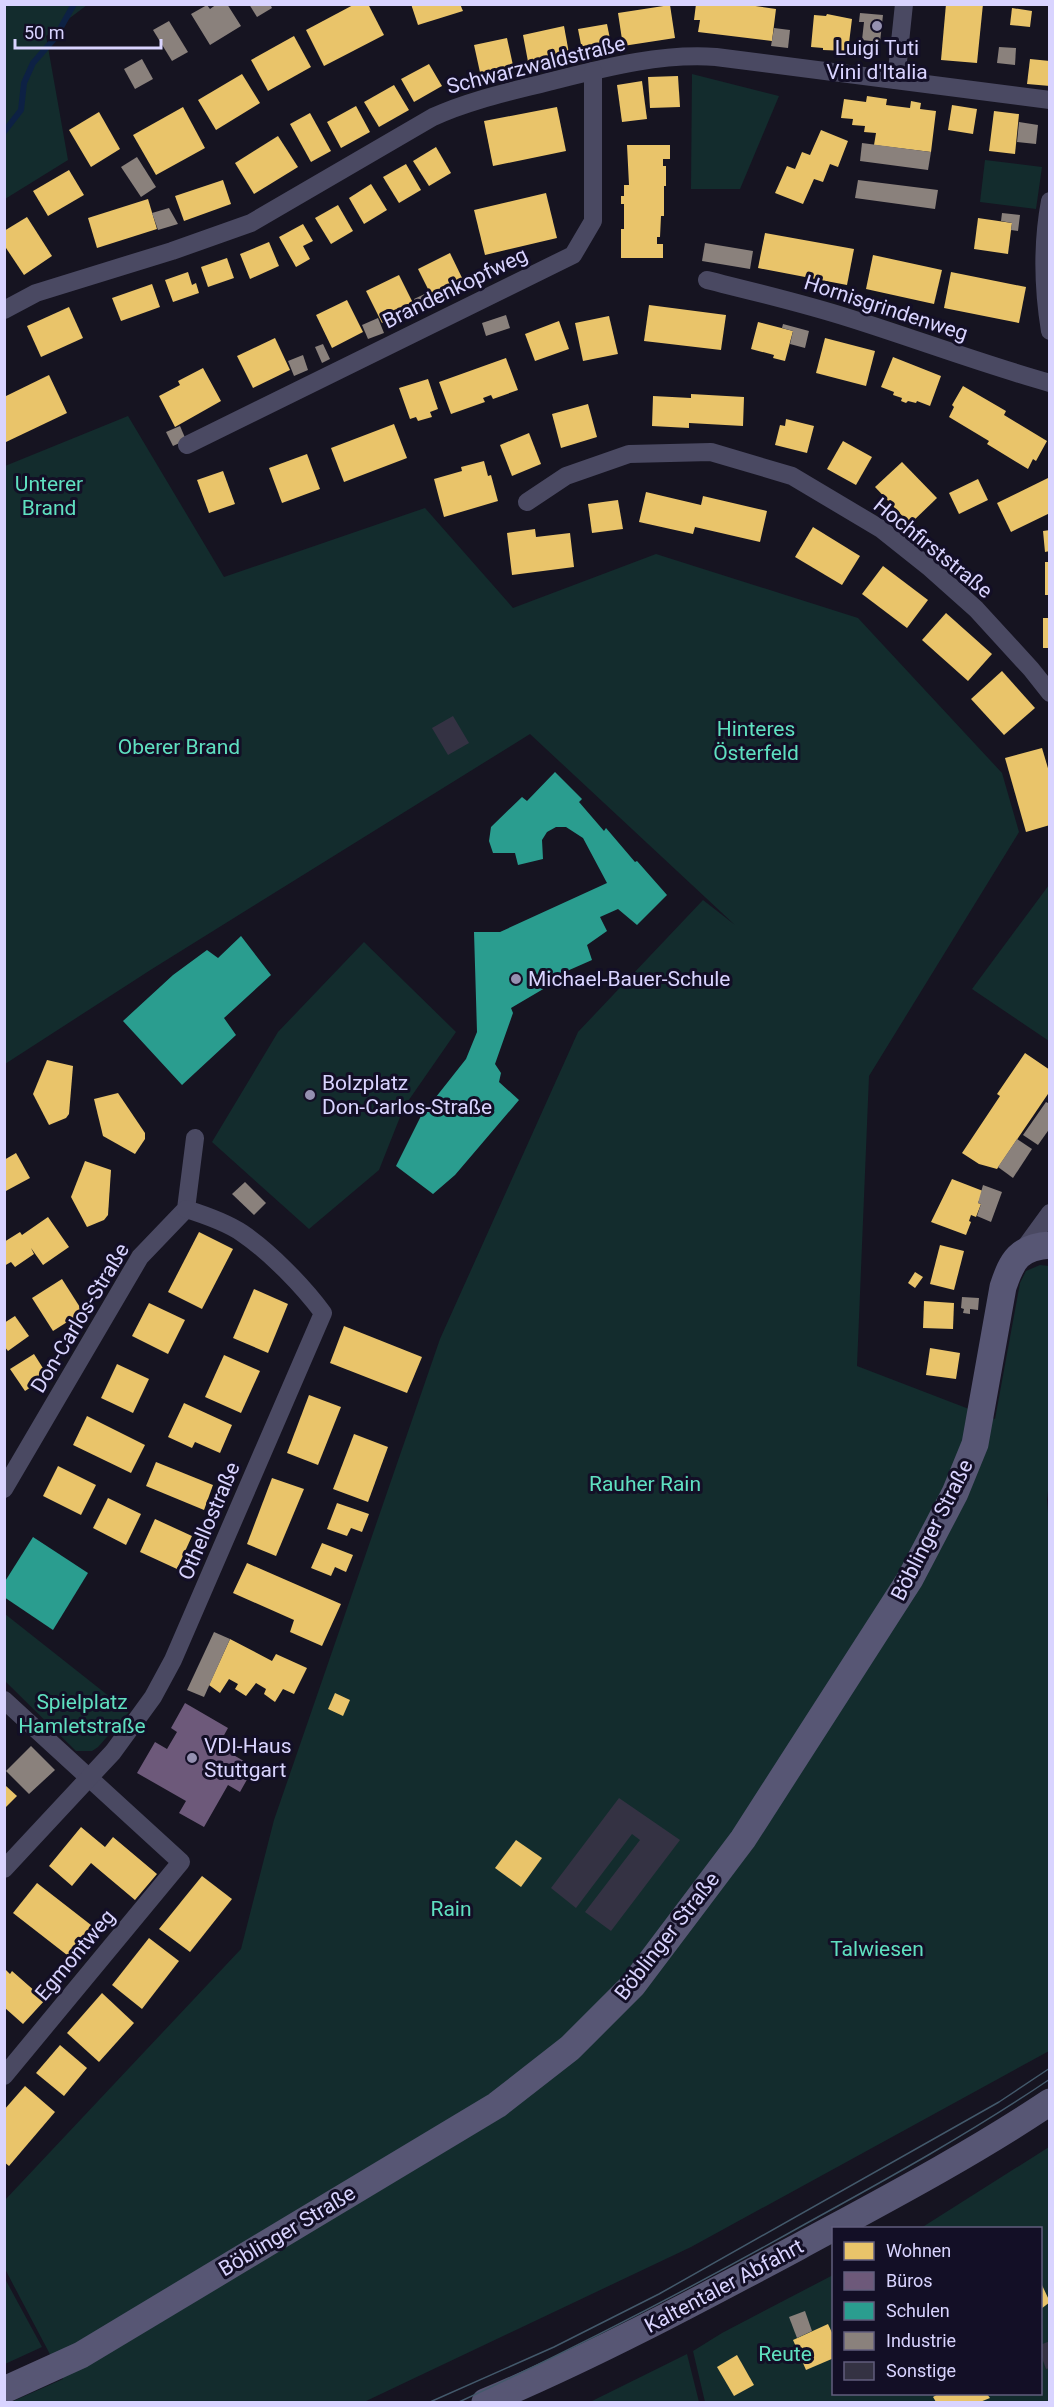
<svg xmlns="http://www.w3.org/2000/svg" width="1054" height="2407" viewBox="0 0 1054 2407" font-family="Roboto,sans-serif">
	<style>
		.green { fill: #132c2d }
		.homes { fill: #e9c46a }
		.offices { fill: #6d597a }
		.schools { fill: #2a9d8f }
		.industry { fill: #8a817c }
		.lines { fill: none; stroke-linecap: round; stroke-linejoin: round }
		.stream { stroke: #0d2144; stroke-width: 6 }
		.building { fill: #343243 }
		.street { stroke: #4a4962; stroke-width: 18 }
		.secondary { stroke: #575674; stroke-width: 27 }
		.tram { stroke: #43596b; stroke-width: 1.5 }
		.poi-dot { fill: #9591b1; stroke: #130f26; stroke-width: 2 }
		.labels { text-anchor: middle; stroke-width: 6; stroke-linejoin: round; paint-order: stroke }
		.poi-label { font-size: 21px; fill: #d9d4ff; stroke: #130f26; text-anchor: start }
		.street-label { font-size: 21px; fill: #d9d4ff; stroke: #130f26 }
		.park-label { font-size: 21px; fill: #5fe0c0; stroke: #130f26 }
	</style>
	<rect width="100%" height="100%" fill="#161421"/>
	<g class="green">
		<path d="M5,4L87,5L46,36L68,160L5,199Z"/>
		<path d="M692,74L779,96L740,189H691Z"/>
		<path d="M985,160L1042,167L1036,209L980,202Z"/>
		<path d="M128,416L224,577L425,508L513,608L656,554L858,618L1002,773L1019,832L869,1076L857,1366L995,1419L1020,1283L1026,1271L1040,1265L1049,1266L1050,1473L1047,1500L1050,1539L1049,2051L691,2247L364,2402H11L63,2379L5,2269V2200L241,1949L274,1820L440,1339L578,1032L703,900L735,925L530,734L152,969L5,1064V466Z"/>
		<path d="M1049,885V1041L972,989Z"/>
		<path d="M364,942L456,1032L404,1107L379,1170L309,1229L212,1142L278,1032Z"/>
		<path d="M5,1614L129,1712L98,1747L92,1751H76L5,1681Z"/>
		<path d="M1049,2147V2402H705L693,2351L722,2333L833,2275L834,2394H1040V2228H921Z"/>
		<path d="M4,2277L42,2347L5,2364H4Z"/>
		<path d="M687,2354L699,2402H590Z"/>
	</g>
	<g class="homes">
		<path d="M355,4H368L384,35L324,66L306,30Z"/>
		<path d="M411,4H460L463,11L418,25Z"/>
		<path d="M696,4H742L776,9L772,41L698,32L700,20H694Z"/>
		<path d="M946,4H983L977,63L941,60Z"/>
		<path d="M670,5L675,38L623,46L618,13Z"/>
		<path d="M1012,8L1032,11L1030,27L1010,25Z"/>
		<path d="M827,14L852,19L848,51L823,50V48L811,47L814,15L826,16Z"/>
		<path d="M607,24L612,49L583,55L578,29Z"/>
		<path d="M564,26L570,59L529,67L523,35Z"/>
		<path d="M294,36L311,67L268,91L251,60Z"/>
		<path d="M507,38L514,70L481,77L474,45Z"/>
		<path d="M1030,59L1050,61V86L1027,84Z"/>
		<path d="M429,64L442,86L414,102L401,79Z"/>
		<path d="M242,74L260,103L216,130L198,100Z"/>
		<path d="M678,76L680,107L650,108L648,77Z"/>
		<path d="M642,81L647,119L622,122L617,85Z"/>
		<path d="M394,85L409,110L379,127L364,102Z"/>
		<path d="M867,96L887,99L886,105L910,108L911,101L921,103L920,109L936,111L931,152L874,145L876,133L864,132L865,126L852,125L853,119L841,118L844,99L866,102Z"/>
		<path d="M952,105L977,109L973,134L948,130Z"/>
		<path d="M356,106L370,132L341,148L327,122Z"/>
		<path d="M183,107L205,148L156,175L133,135Z"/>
		<path d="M557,107L566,151L493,166L484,121Z"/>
		<path d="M994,111L1019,114L1015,154L989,151Z"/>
		<path d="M99,112L120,149L91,167L69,130Z"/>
		<path d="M310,113L331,151L311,162L290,124Z"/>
		<path d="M821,130L848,141L838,167L830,164L823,182L814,179L803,204L775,193L787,166L795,169L802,152L810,155Z"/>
		<path d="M278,136L298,167L254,194L235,163Z"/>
		<path d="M627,145H670V159H663V166H666V186H664V216H661L660,237H657V244H663V258H621V229H624V204H621V196H624V185H629Z"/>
		<path d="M436,147L451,173L429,186L413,161Z"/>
		<path d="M406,164L421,190L399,203L383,177Z"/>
		<path d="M69,170L84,195L48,216L33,191Z"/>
		<path d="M223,180L231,204L184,221L175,196Z"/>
		<path d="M371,184L387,210L364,224L349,198Z"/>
		<path d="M546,193L557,238L485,255L474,210Z"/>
		<path d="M148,199L157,229L97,248L88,218Z"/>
		<path d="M338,205L353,231L331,244L315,218Z"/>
		<path d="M27,217L52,256L24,275L4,245V231Z"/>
		<path d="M978,218L1012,223L1008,254L974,249Z"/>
		<path d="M303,224L313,241L303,246L310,259L296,267L279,237Z"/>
		<path d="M765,233L854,249L847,285L758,268Z"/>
		<path d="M269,242L279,266L250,279L240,254Z"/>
		<path d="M450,253L465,284L433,299L418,269Z"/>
		<path d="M873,255L942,270L934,304L866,289Z"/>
		<path d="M227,258L234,278L208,287L201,267Z"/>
		<path d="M188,272L192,285L196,283L199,293L173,302L165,280Z"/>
		<path d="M951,272L1026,287L1019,323L944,308Z"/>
		<path d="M399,275L415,307L382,323L366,291Z"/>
		<path d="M152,284L160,307L121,321L112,298Z"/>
		<path d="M347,300L363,332L332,348L316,315Z"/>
		<path d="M649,305L726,315L721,350L644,341Z"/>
		<path d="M69,307L83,338L41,357L27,326Z"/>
		<path d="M609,316L618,354L583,361L575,323Z"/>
		<path d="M559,321L569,349L535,361L525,334Z"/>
		<path d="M758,322L793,331L785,361L773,358L774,355L751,349Z"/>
		<path d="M275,338L290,370L253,388L237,356Z"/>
		<path d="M825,338L875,351L866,386L816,373Z"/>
		<path d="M893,357L941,376L930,406L917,401L916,403L908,401L906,403L901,401L902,398L893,395L894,392L881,387Z"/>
		<path d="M506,358L518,390L493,399L491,395L483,398L485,402L451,414L439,382Z"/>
		<path d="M203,368L221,401L175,427L159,396L180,385L178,381Z"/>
		<path d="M49,375L67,413L6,442L4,438V397Z"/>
		<path d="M428,379L438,409L430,412L432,417L418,421L416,417L410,419L399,388Z"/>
		<path d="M963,386L1006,411L1004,415L1047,441L1036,461L1033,459L1028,469L987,444L989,441L949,417L954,407L952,405Z"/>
		<path d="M691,394L744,397L743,426L689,423V428L652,426L653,396L691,398Z"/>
		<path d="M588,404L597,437L561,448L552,414Z"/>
		<path d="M786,419L814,426L807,453L775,445L780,425L785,426Z"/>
		<path d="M394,424L407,458L344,482L331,448Z"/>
		<path d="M529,433L541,464L512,476L500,445Z"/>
		<path d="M843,441L872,457L856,485L827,469Z"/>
		<path d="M307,454L320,489L282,503L269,468Z"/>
		<path d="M484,461L488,476L491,475L498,501L444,517L434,479L462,471L461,467Z"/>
		<path d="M902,462L937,498L910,524L875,487Z"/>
		<path d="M223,471L235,504L209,513L197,480Z"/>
		<path d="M1050,477V513L1011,532L997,503Z"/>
		<path d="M978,479L988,500L959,514L949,493Z"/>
		<path d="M646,492L701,505L703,496L767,511L760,542L695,527L693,534L639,522Z"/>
		<path d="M618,500L623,529L592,533L588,504Z"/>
		<path d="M813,527L860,556L842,585L795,557Z"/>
		<path d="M535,529L536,537L570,533L574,567L512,575L507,533Z"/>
		<path d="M1050,530V551L1045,552L1043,531Z"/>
		<rect x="1045" y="562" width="5" height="33"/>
		<path d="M883,566L928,600L907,628L862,594Z"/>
		<path d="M946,613L992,654L968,681L922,640Z"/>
		<rect x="1043" y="618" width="7" height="30"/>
		<path d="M1002,671L1035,708L1004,735L971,699Z"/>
		<path d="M1042,748L1050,775V825L1026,832L1005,758Z"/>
		<path d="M1025,1053L1050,1070V1091L997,1169L979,1164L962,1153L1000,1096L997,1094Z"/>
		<path d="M47,1060L73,1066L69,1114L66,1118L49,1125L33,1094Z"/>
		<path d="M118,1093L145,1133V1139L135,1154L103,1136L94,1099Z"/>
		<path d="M16,1153L30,1178L4,1192V1160Z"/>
		<path d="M85,1161L111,1170L108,1215L104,1220L87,1227L71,1197Z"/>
		<path d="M952,1179L983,1191L978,1203L981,1204L976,1217L971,1215L969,1221L971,1222L966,1235L931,1222Z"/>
		<path d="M48,1217L69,1247L43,1265L31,1248L34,1254L15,1267L11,1262L4,1266V1242L20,1232L22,1235Z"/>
		<path d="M199,1232L233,1249L202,1309L168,1292Z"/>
		<path d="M940,1245L964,1251L954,1290L930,1284Z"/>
		<path d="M915,1272L923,1277L915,1288L908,1283Z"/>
		<path d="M62,1279L83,1312L53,1331L32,1298Z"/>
		<path d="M254,1289L288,1304L268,1353L233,1338Z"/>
		<path d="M924,1301L954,1303L953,1329L923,1328Z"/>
		<path d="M149,1303L185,1320L168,1354L132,1336Z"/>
		<path d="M15,1316L29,1336L8,1351L4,1346V1323Z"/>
		<path d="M344,1326L422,1357L407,1393L330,1363Z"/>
		<path d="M930,1348L960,1353L956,1379L926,1375Z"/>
		<path d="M34,1354L48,1376L25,1391L10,1369Z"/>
		<path d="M224,1355L260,1371L241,1413L205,1397Z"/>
		<path d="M117,1364L149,1379L133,1413L101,1398Z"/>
		<path d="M309,1395L341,1407L318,1465L287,1453Z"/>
		<path d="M184,1403L232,1425L220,1453L195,1442L192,1448L168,1437Z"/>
		<path d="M87,1416L145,1445L131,1473L73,1445Z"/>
		<path d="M354,1434L388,1447L368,1502L333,1489Z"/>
		<path d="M156,1462L213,1485L204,1510L146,1486Z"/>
		<path d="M58,1466L96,1485L81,1515L43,1496Z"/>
		<path d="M272,1478L304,1489L276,1556L247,1544Z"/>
		<path d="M108,1498L141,1514L126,1545L93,1528Z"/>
		<path d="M337,1503L369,1514L362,1532L351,1528L347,1536L327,1529Z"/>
		<path d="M155,1519L192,1536L177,1569L140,1552Z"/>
		<path d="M322,1543L353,1555L346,1572L335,1567L331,1576L311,1568Z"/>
		<path d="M247,1563L341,1604L322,1646L290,1632L294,1620L233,1593Z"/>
		<path d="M230,1639L272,1661L276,1654L307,1668L294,1694L283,1689L275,1702L264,1694L266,1689L256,1683L246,1696L235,1689L238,1684L229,1679L220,1693L209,1685Z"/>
		<path d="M335,1693L350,1700L343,1716L328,1709Z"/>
		<path d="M6,1786L17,1796L4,1809V1788Z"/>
		<path d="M81,1827L105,1847L113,1837L157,1874L135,1900L91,1863L72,1886L49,1866Z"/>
		<path d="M516,1840L542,1858L521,1887L495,1868Z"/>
		<path d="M202,1876L232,1899L190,1952L159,1929Z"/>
		<path d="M37,1883L100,1932L76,1962L13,1913Z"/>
		<path d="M149,1938L179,1961L142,2009L112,1985Z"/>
		<path d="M5,1969L10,1974L12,1971L45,2000L23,2024L5,2008Z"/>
		<path d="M102,1993L134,2023L99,2062L67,2033Z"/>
		<path d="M60,2045L87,2068L64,2096L36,2073Z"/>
		<path d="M25,2086L55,2112L9,2166L4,2162V2110Z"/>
		<path d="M1041,2283L1050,2302L1041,2309Z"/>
		<path d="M828,2324L834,2337V2358L806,2370L793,2340Z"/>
		<path d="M737,2355L754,2385L734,2396L717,2367Z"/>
		<path d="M938,2394H987L990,2398L980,2402H936L933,2397Z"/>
	</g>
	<path class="offices" d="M185,1703L228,1728L218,1746L254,1767L240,1792L228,1785L204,1827L179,1813L186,1801L137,1773L155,1742L167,1749L177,1732L171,1728Z"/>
	<g class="schools">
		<path d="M555,772L582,799L579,802L604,831L606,828L635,862L637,861L667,895L637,925L618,909L600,917L607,931L587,945L592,960L567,971L569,973L544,985L545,988L511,1008L513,1013L495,1064L501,1073L499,1082L519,1100L455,1175L433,1194L396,1166L421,1116L466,1059L477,1032L474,932H500L607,883L583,838L566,827H556L547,832L542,840L543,859L518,865L515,853H493L489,841L491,827L522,797L527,801Z"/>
		<path d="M241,936L271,975L224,1018L236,1035L182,1085L123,1021L173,975L207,950L218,958Z"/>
		<path d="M33,1537L88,1573L53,1630L4,1597V1583Z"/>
	</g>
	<g class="industry">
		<path d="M217,4H227L241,26L210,45L191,14L207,5L210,9Z"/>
		<path d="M249,4H270L272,8L257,17Z"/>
		<path d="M860,13L883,15L880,42L862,40L864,22H859Z"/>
		<path d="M169,21L188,52L172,61L153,30Z"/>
		<path d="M774,28L790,30L788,48L771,46Z"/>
		<path d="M999,47L1016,48L1015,65L997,63Z"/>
		<path d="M142,59L153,79L135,89L124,69Z"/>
		<path d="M1019,122L1038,125L1036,144L1017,142Z"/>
		<path d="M862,143L931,152L928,170L860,161Z"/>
		<path d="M137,157L156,187L141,197L121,167Z"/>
		<path d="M858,180L938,190L935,209L855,198Z"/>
		<path d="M169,208L178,224L158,230L152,213Z"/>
		<path d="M1002,213L1020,215L1018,231L1011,230L1012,223L1001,221Z"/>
		<path d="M705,243L753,251L750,269L702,261Z"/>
		<path d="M429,292L435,305L420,312L414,299Z"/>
		<path d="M506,315L510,328L486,336L482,323Z"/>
		<path d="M378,318L384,333L368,339L362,325Z"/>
		<path d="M783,324L809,331L805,348L790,344L793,331L782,328Z"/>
		<path d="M323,344L330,359L322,363L315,347Z"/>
		<path d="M303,355L308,370L294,376L288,361Z"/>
		<path d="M180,426L186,440L173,446L166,432Z"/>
		<path d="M1046,1102L1050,1104V1128L1038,1145L1023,1135Z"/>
		<path d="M1017,1139L1032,1149L1013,1178L998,1167Z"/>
		<path d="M245,1182L266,1203L254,1215L232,1194Z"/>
		<path d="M983,1185L1002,1192L991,1222L977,1216L981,1204L978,1203Z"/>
		<path d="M962,1297L979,1298L978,1310L970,1309V1314L963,1313L964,1309L961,1308Z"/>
		<path d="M214,1632L230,1639L204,1697L187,1690Z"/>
		<path d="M31,1746L55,1770L29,1794L6,1771Z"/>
		<path d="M805,2311L812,2331L797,2338L789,2317Z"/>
	</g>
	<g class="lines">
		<path class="stream" d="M4,132L21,110L24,83L33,63L55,38L74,4"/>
	</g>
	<g class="building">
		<path d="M453,716L469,743L448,755L432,728Z"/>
		<path d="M619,1798L680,1840L611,1931L585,1912L640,1840L632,1834L576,1908L551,1888Z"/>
		<path d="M1050,2341V2368L1046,2369L1040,2352V2345Z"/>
	</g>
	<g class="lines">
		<g class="street">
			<path d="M896,80L904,4"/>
			<path d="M1050,201C1042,244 1043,288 1050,331"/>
			<path d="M707,280C755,292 802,303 849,318C916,339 982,364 1050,383"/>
			<path d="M4,310L36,293L172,251L251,223L433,117C470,100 509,92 548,82C604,68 659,53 716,57L1050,100"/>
			<path d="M187,445L573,255L593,221V71"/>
			<path d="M527,502L566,476L629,454L711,452L792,476L881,529L930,568L976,609L1031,669L1050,693"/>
			<path d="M1021,1253L1050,1213"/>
			<path d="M4,1489L140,1257L186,1209L195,1138"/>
			<path d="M4,1700L181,1862L4,2076"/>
			<path d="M4,1869L113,1752L153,1697L173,1660L323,1313C303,1286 270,1252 242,1233C226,1222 205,1215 186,1209"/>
		</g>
		<g class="secondary">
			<path d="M4,2390L81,2355L497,2105L570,2048L633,1985L743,1839L910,1579L955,1493L975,1444L1003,1287C1012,1260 1019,1247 1050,1245"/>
			<path d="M485,2402C592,2357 695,2302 798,2247C883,2201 969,2156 1050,2102"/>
		</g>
		<g class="tram">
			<path d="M430,2402L554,2347L659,2294L999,2102L1050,2068"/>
			<path d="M459,2402C578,2347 693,2287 807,2223C889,2178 972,2132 1050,2079"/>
		</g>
	</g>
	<g class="poi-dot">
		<circle cx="877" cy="26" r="6"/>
		<circle cx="516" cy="979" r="6"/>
		<circle cx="310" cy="1095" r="6"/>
		<circle cx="192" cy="1758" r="6"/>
	</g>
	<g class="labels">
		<g class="poi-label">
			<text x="877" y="55" text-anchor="middle">Luigi Tuti<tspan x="877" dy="24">Vini d'Italia</tspan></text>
			<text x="528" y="986">Michael-Bauer-Schule</text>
			<text x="322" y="1090">Bolzplatz<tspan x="322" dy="24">Don-Carlos-Straße</tspan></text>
			<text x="204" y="1753">VDI-Haus<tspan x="204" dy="24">Stuttgart</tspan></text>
		</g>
		<g class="street-label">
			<text transform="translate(536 65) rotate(-14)" y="7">Schwarzwaldstraße</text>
			<text transform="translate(455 288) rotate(-26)" y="7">Brandenkopfweg</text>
			<text transform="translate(886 308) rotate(18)" y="7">Hornisgrindenweg</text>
			<text transform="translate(933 548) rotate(39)" y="7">Hochfirststraße</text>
			<text transform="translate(80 1318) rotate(-59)" y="7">Don-Carlos-Straße</text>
			<text transform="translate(209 1521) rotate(-67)" y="7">Othellostraße</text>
			<text transform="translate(932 1530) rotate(-63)" y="7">Böblinger Straße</text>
			<text transform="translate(667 1936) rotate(-52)" y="7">Böblinger Straße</text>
			<text transform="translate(75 1955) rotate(-50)" y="7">Egmontweg</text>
			<text transform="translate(287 2231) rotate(-31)" y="7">Böblinger Straße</text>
			<text transform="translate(724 2286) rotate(-28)" y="7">Kaltentaler Abfahrt</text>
		</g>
		<g class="park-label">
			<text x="49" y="491">Unterer<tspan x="49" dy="24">Brand</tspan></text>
			<text x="756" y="736">Hinteres<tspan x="756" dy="24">Österfeld</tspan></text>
			<text x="179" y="754">Oberer Brand</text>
			<text x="645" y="1491">Rauher Rain</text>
			<text x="82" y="1709">Spielplatz<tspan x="82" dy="24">Hamletstraße</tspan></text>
			<text x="451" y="1916">Rain</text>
			<text x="877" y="1956">Talwiesen</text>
			<text x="785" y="2361">Reute</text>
		</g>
	</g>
	<rect width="1054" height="2407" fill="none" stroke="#d9d4ff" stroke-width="12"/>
	<rect x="832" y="2227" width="210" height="168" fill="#130f26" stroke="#625e7d" stroke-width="1.5"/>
	<rect x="844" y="2242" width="30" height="18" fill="#e9c46a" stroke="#625e7d" stroke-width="1.5"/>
	<text x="886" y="2257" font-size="18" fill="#d9d4ff">Wohnen</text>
	<rect x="844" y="2272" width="30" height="18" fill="#6d597a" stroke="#625e7d" stroke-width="1.5"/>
	<text x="886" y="2287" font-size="18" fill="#d9d4ff">Büros</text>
	<rect x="844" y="2302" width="30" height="18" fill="#2a9d8f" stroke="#625e7d" stroke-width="1.5"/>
	<text x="886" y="2317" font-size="18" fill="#d9d4ff">Schulen</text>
	<rect x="844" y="2332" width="30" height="18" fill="#8a817c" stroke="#625e7d" stroke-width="1.5"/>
	<text x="886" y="2347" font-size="18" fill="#d9d4ff">Industrie</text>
	<rect x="844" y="2362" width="30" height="18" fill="#343243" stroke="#625e7d" stroke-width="1.5"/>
	<text x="886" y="2377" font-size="18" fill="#d9d4ff">Sonstige</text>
	<path d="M15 39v9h146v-9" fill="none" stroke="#d9d4ff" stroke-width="3"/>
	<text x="24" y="39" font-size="18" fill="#d9d4ff" stroke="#130f26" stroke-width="4.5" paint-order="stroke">50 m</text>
</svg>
